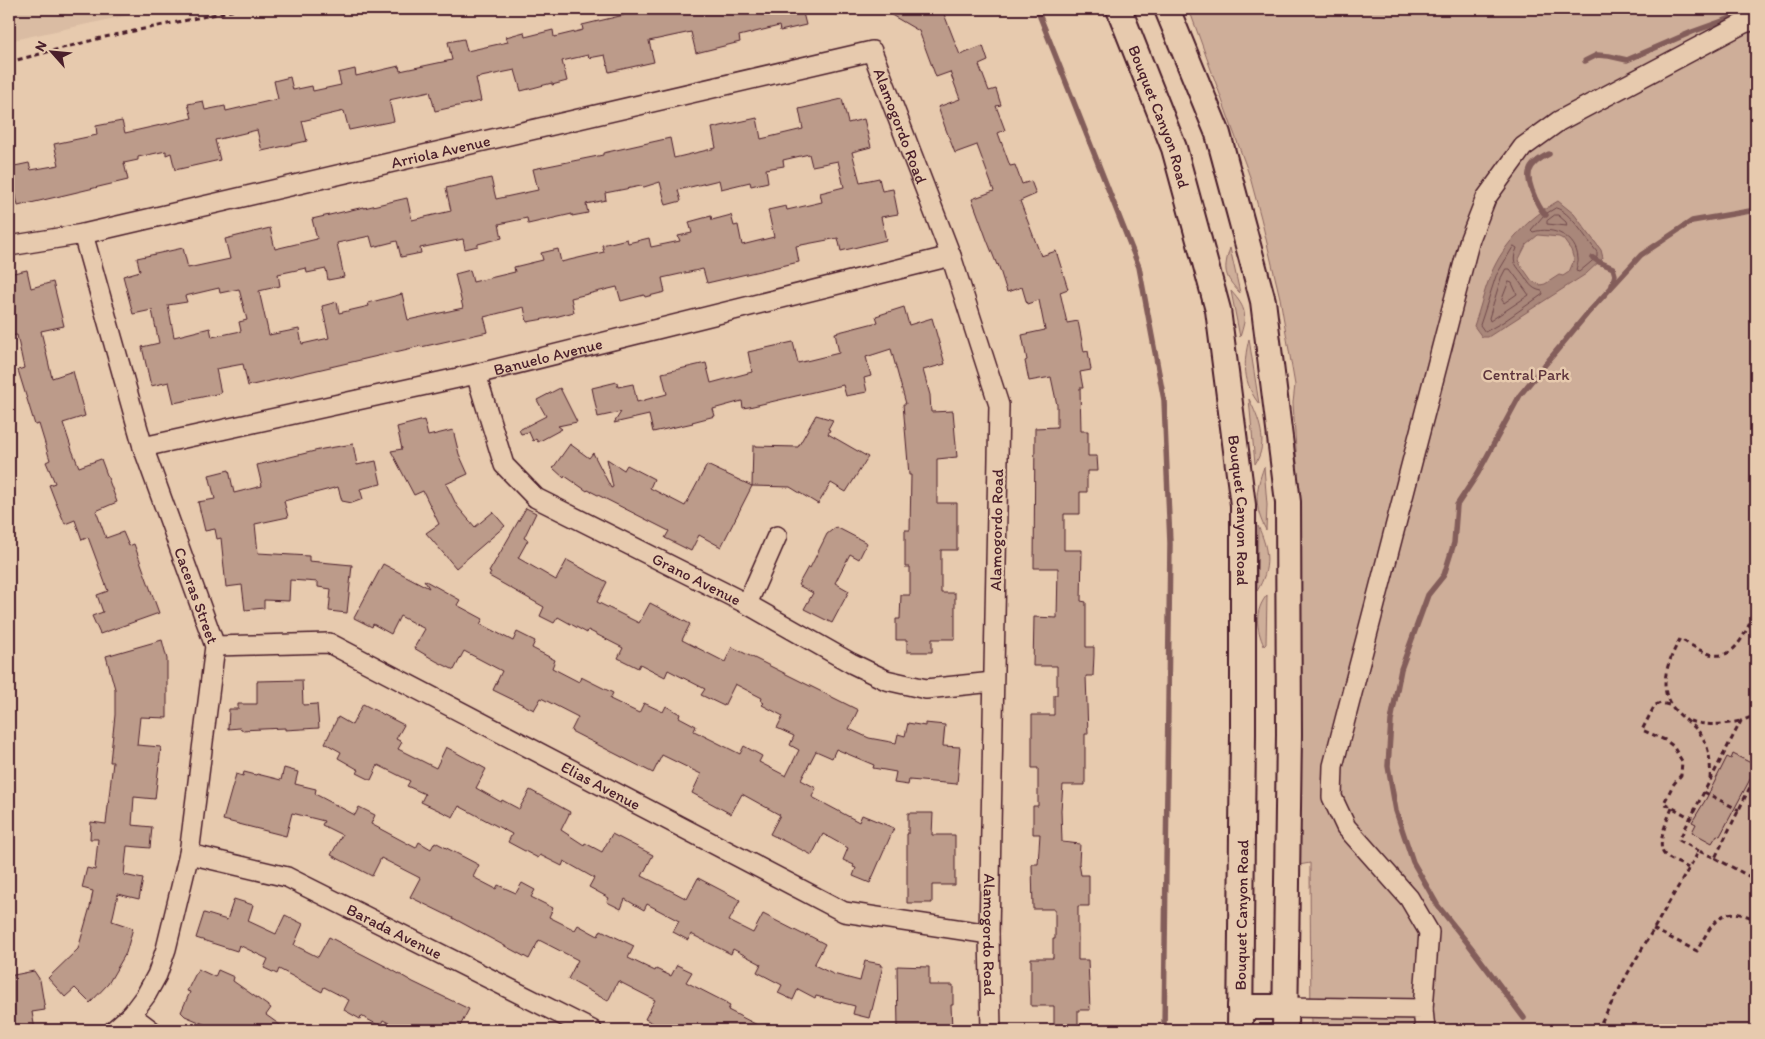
<svg xmlns="http://www.w3.org/2000/svg" width="1765" height="1039" viewBox="0 0 1765 1039" font-family="Itim,sans-serif">
	<style>
		.built { fill: #dabca3 }
		.green { fill: #ceae99; stroke: #8c6662 }
		.water { fill: #a9877a; stroke: #835d5a; fill-rule: evenodd }
		.lines { fill: none; stroke-linecap: round; stroke-linejoin: round }
		.shore { stroke: #70494b; stroke-width: 1 }
		.stream { stroke: #835d5a; stroke-width: 5.5 }
		.building { fill: #bc9b8a; stroke: #4a1f2b; fill-rule: evenodd }
		.minor-casing { stroke: #4a1f2b; stroke-width: 22 }
		.major-casing { stroke: #4a1f2b; stroke-width: 28 }
		.path { stroke: #4a1f2b; stroke-width: 3; stroke-dasharray: 5 4; stroke-linecap: butt }
		.minor { stroke: #e7caae; stroke-width: 19 }
		.major { stroke: #e7caae; stroke-width: 24 }
		.labels { text-anchor: middle; stroke-width: 5; stroke-linejoin: round; paint-order: stroke }
		.street-label { font-size: 16px; fill: #4a1f2b; stroke: #e7caae }
		.park-label { font-size: 16px; fill: #5e343c; stroke: #e7caae }
	</style>
	<rect width="100%" height="100%" fill="#e7caae"/>
	<filter id="ink" filterUnits="userSpaceOnUse"><feTurbulence type="fractalNoise" baseFrequency=".02" numOctaves="2"/><feDisplacementMap in="SourceGraphic" scale="10" xChannelSelector="R" yChannelSelector="G"/><feConvolveMatrix kernelMatrix="1 2 1 2 8 2 1 2 1" color-interpolation-filters="sRGB"/></filter>
	<g filter="url(#ink)">
		<path class="built" d="M9,9H157L9,41Z"/>
		<g class="green">
			<path d="M1189,9H1756V1030H1311L1310,863L1299,865L1300,605L1299,495L1293,403L1295,385L1280,298L1261,218L1250,177Z"/>
			<path d="M1230,248L1240,293C1224,276 1223,270 1230,248Z"/>
			<path d="M1231,291C1247,309 1247,315 1240,337Z"/>
			<path d="M1249,339L1259,404C1243,383 1243,363 1249,339Z"/>
			<path d="M1249,399C1259,419 1269,443 1255,464Z"/>
			<path d="M1264,467L1267,505L1266,530C1254,508 1255,491 1264,467Z"/>
			<path d="M1258,526C1269,550 1271,568 1257,591Z"/>
			<path d="M1267,595L1266,644L1264,646C1256,628 1254,611 1267,595Z"/>
		</g>
		<path class="water" d="M1558,201L1574,214L1601,250L1603,258L1586,274L1488,337H1482L1474,326C1480,309 1484,291 1491,274C1503,244 1530,217 1558,201ZM1538,235L1559,237L1563,239L1571,250L1574,260L1569,272L1563,276L1559,275L1545,284L1540,285L1532,281L1520,264L1519,259L1526,245Z"/>
		<g class="lines">
			<g class="shore">
				<path d="M1556,208C1570,211 1587,240 1597,252V257L1579,272L1576,271C1576,267 1579,262 1578,259C1577,236 1553,226 1533,232L1531,230L1544,215Z"/>
				<path d="M1555,215H1558L1566,222L1567,226L1547,224V221Z"/>
				<path d="M1514,246L1517,248C1512,261 1514,263 1522,273C1529,282 1530,289 1542,291L1543,294L1503,322L1485,332L1480,325L1496,276Z"/>
				<path d="M1506,269H1510L1529,295L1490,321L1489,318L1501,278Z"/>
				<path d="M1509,282L1512,283L1517,294L1504,303L1502,300Z"/>
			</g>
			<g class="stream">
				<path d="M1037,9L1139,267L1164,400L1170,543L1164,1030"/>
				<path d="M1585,61L1597,55L1609,56L1627,60L1692,32L1756,9"/>
				<path d="M1546,215C1540,210 1538,204 1535,198C1525,176 1525,165 1549,154"/>
				<path d="M1593,258L1599,262L1613,268L1615,275L1612,285"/>
				<path d="M1524,1018L1470,946L1438,906L1413,862L1396,811L1388,766L1391,721L1401,669L1428,595L1444,575L1454,543L1457,505L1478,473L1520,395L1587,314L1641,255L1692,221L1750,211L1756,208"/>
			</g>
		</g>
		<g class="building">
			<path d="M632,9H802L806,25L780,31L779,26L739,36L740,42L696,53L691,32L649,41L654,62L609,72L605,55L589,58L588,55L562,61L567,81L552,85V83L521,91L515,70L476,78L481,101L435,111L430,91L389,100L394,121L349,130L344,111L302,121L307,141L262,151L257,130L215,140L220,160L175,170L171,153L166,155V151L138,157V160L124,163L128,180L18,206L10,167L29,163L31,170L59,165L54,144L97,135L96,126L122,121L125,133L192,118L188,104L203,101L205,110L225,106L226,111L278,99L274,81L290,77L293,90L312,86L313,91L341,85L338,73L355,69L356,76L399,66L400,71L452,60L448,42L464,39L467,51L508,42L506,37L524,32L525,37L553,30L554,37L583,30L582,25L624,15L623,11Z"/>
			<path d="M881,9H942L960,55L983,46L988,61L979,65L989,91L996,89L1001,105L996,106L1005,130L998,133L1010,166L1015,165L1022,184L1031,181L1036,194L1020,201L1041,256L1056,251L1068,289L1060,292L1067,323L1078,321L1084,352L1088,351L1091,370L1080,372L1083,388H1080L1081,431H1088V456H1097L1098,471H1087V492H1080V514H1064V550H1082L1081,601L1086,602V647H1094V655L1093,676H1086L1088,734H1085V785H1063L1061,810L1062,842L1080,844L1079,863L1081,875H1089V906H1078V960H1088L1090,1010H1078V1029H1054V1006H1031V958H1053V939H1055V909H1033L1032,864H1038L1040,834H1033V806H1038V768H1032V715H1054V695H1057V666H1033L1034,617L1057,618L1058,568H1034L1035,428L1057,427V405L1051,377L1029,381L1025,361L1027,360L1022,335L1045,330L1039,300L1027,304L1022,287L1007,292L998,264L997,265L987,240L972,199L994,191L977,145L955,153L945,127L938,107L960,99L950,72L936,77L919,31Z"/>
			<path d="M842,99L848,123L864,119L871,147L852,152L860,182L879,178L882,191L893,189L898,214L881,217L886,240L841,251L838,238L796,246L799,262L707,283L703,269L662,278L665,292L645,297L644,295L621,301L617,287L571,298L574,312L555,317L527,322L524,307L484,317L488,332L421,347V346L248,386L243,364L216,369L221,393L174,403L169,382L151,386L142,347L159,343L152,310L133,314L123,276L140,271L137,258L183,248L188,268L230,259L225,239L270,228L275,249L317,239L312,219L364,207V208L407,198L412,220L451,211L446,188L491,178L496,199L538,190L533,169L603,155V153L670,138L674,158L716,148L712,128L757,118L761,139L803,129L799,109ZM809,154L812,166L838,161L844,187L820,193L822,202L787,210L786,206L768,210L774,237L742,245L738,225L734,226L731,215L712,220L711,216L689,222L692,233L678,236L680,241L651,247L649,238L628,243L627,239L602,245L604,252L561,262L558,249L541,253L543,260L514,267L515,272L473,282L470,270L455,274L463,308L408,320L402,294L368,303L369,306L339,313L337,302L322,306L329,338L302,344L299,329L269,335L259,291L280,286L278,274L306,268L307,273L326,269L328,280L344,277L337,243L370,236L373,247L397,241L401,257L421,253L420,248L463,239L465,249L478,246V244L502,238L499,224L527,218L528,224L572,214V216L588,213L586,204L606,200L605,193L641,186L644,187L660,182L666,205L681,201L678,190L719,180L721,189L750,182L751,186L768,182L766,169L784,166L783,160ZM219,288L220,293L239,289L247,320L239,322L241,331L212,337L210,328L174,337L168,305L187,302L185,296Z"/>
			<path d="M27,270L31,288L53,282L64,326L41,331L52,378L73,371L85,416L63,423L72,450L79,467L101,459L117,502L96,511L106,538L123,532L129,546L134,544L159,613L100,634L92,616L103,612L97,595L108,591L88,537L82,540L75,520L65,524L54,498L49,485L55,483L46,462L50,460L39,424L35,425L18,370L24,368L17,335L9,336V274Z"/>
			<path d="M904,307L909,325L932,318L945,364L923,370L930,395L931,412L953,411L957,457L937,459V503H957V550H941V593H955V639H932V652H907V640H896V619H900L901,595H910V567H905V530H910L911,475H909L903,404H906L891,349L866,357L871,376L864,378L867,392L846,396L843,385L749,407L743,408L742,401L713,409L715,416L692,422L693,423L653,432L649,415L614,423L621,412L598,417L592,388L617,382L618,387L633,384L637,402L667,394L662,373L706,363L711,383L752,372L748,352L793,342L798,363L839,353L835,333L878,322L876,316Z"/>
			<path d="M560,388L577,422L558,426L562,429L538,442L536,439L533,441L529,432L521,434L519,430L546,416L537,400Z"/>
			<path d="M816,415L833,420L828,429L830,430L828,434L868,457L846,492L831,483L818,504L790,487L752,486L753,446L798,447Z"/>
			<path d="M424,420L428,436L453,430L459,454L468,474L446,484L457,506L475,527L493,512L505,526L456,568L426,533L439,524L423,491L414,495L391,451L402,449L397,427Z"/>
			<path d="M353,444L357,465L376,461L381,484L360,489L363,499L352,503L342,501L338,487L284,501L288,517L255,524L258,553L309,556V561L352,565L347,613L329,611L331,589L318,587V582L290,580L289,601L264,600V608L245,610L242,585L226,587L221,538L217,539L215,529L205,531L198,502L215,499L209,475L229,470L234,493L262,486L257,465L323,449Z"/>
			<path d="M570,444L589,458L593,453L611,488L613,487L607,459L624,470L627,465L654,479L650,488L685,506L707,465L752,486L721,547L699,535L691,551L665,538L669,531L588,490L587,491L565,476L564,478L553,468Z"/>
			<path d="M526,508L536,513L524,538L528,540L518,558L556,580L567,560L607,582L597,602L639,623L650,603L690,624L682,640L725,662L732,647L858,710L849,729L869,738L896,743L898,734L905,736L908,723L925,726V723L945,725L943,746L960,747L957,784L909,780L908,785L894,783L896,772L873,768L874,765L836,749L832,758L816,751L801,780L816,788L812,797L859,822L862,815L894,828L870,883L853,876L856,868L853,867L854,865L843,860L848,848L823,834L812,855L770,834L780,815L742,794L731,814L692,793L701,774L662,755L653,773L571,731L578,717L541,698L534,710L493,690L502,671L464,651L454,670L436,661L414,648L425,629L400,616L391,634L373,624L372,627L354,618L383,564L429,588L424,580L460,600L457,605L483,619L480,624L513,641L517,632L535,641L532,648L555,660L552,668L579,682L581,677L613,693L610,699L639,713L644,703L663,712L666,706L680,714L679,717L696,726L694,731L740,754L744,746L762,756L759,762L786,776L799,750L790,745L794,736L777,728L783,716L762,705L764,703L761,701L762,698L735,684L724,706L701,695L705,689L668,670L665,677L640,664L638,668L618,658L623,648L588,630L587,633L558,617L554,623L540,616L544,607L489,576L491,573L489,572Z"/>
			<path d="M836,527L867,543L859,559L850,554L835,583L849,591L832,623L804,609L813,593L798,585L808,567L810,568L827,534Z"/>
			<path d="M162,640L167,659V718L140,717L137,745L161,747L155,799L134,797L132,825L152,827L150,848L127,846L124,875L143,879L139,899L118,894L112,921L133,928L126,953L108,984L90,1003L75,988L65,997L48,978L78,949L90,907L93,891L82,888L87,868L95,870L98,839H90L91,822L106,824L113,762H110L115,715V689L106,656Z"/>
			<path d="M302,680L303,705L317,704L319,728L285,730V728L241,730L240,728L228,729L229,709H238V704H257V681Z"/>
			<path d="M363,704L404,725L396,739L402,742L398,749L436,768L446,747L486,769L476,788L501,802L502,800L519,809L530,790L570,812L561,830L584,845L585,843L602,852L612,834L653,855L642,876L666,888L687,899L698,878L740,900L729,921L753,933L763,914L806,936V934L825,944L814,965L833,974L860,981L865,961L881,964L880,966H883L872,1010H871L869,1018L853,1014L855,1006L816,996L815,998L798,989L793,1000L778,993L782,985L757,972L761,964L733,949L731,954L691,934L688,940L673,932L679,921L647,904L644,910L625,899L621,909L607,902L609,898L589,887L594,878L564,861L562,866L540,855L538,858L508,842L512,834L459,806L453,817L421,802L425,794L407,786L410,781L378,765L371,780L357,773L359,770L338,758L341,752L325,743L338,717L352,725Z"/>
			<path d="M1733,754L1753,764L1751,768L1755,770L1720,836L1717,835L1712,843L1692,832L1696,824L1692,822L1706,799L1727,757L1731,759Z"/>
			<path d="M284,768L298,772L295,784L316,789L315,794L355,815L359,807L375,815L371,824L416,848L419,842L431,849L435,842L479,865L473,877L496,889L498,885L516,893L522,883L535,890L531,897L553,908L549,917L575,930L578,925L598,936L601,930L634,946L628,958L655,971L656,969L671,976L677,965L692,972L686,982L727,1003L726,1004L730,1006L728,1010L767,1030H666L645,1019L655,1000L618,981L608,1001L568,979L578,960L539,940L529,959L451,917L410,897L420,878L381,858L372,876L331,855L342,835L322,825L324,821L292,813L286,836L223,820L236,774L243,776L244,772L256,775L257,774L281,780Z"/>
			<path d="M908,813H933L932,835H955V885H932V903H907V834H908Z"/>
			<path d="M234,899L253,905L248,921L276,934L285,915L303,924L294,945L318,957L329,937L387,967L413,982L469,1009L458,1030H402L383,1020L380,1026L361,1016L360,1019L344,1010L349,1000L324,987L322,992L279,969L277,974L264,968L268,959L239,945L237,951L196,938L204,913L227,920Z"/>
			<path d="M897,966L929,967V985H953V1005H951L952,1030H898Z"/>
			<path d="M198,969L215,977L218,970L234,977L233,981L271,1008L266,1015L287,1030H218L185,1016L181,1012L190,992L187,991Z"/>
			<path d="M34,971L40,980L45,1010L32,1012L35,1030H15L9,993V976Z"/>
		</g>
		<g class="lines">
			<defs>
				<g id="minor">
					<path id="s1" d="M83,234L143,447L215,646L189,854L166,949L157,975L146,995L131,1015L114,1030"/>
					<path id="s2" d="M9,246L83,234L872,51L951,256L999,405L989,934L991,1030"/>
					<path id="s3" d="M476,374L504,465L536,498L747,604L851,663L886,680L926,689L993,682"/>
					<path id="s4" d="M143,447L476,374L951,256"/>
					<path d="M747,604L777,536"/>
					<path id="s5" d="M215,646L329,643L844,912L989,934"/>
					<path id="s6" d="M189,854L287,877L592,1030"/>
					<path d="M1285,1007L1423,1009L1425,1030"/>
					<path d="M1423,1009L1429,932L1409,898L1346,827L1332,797L1333,766L1470,239L1486,198L1523,147L1559,121L1744,23L1756,20"/>
					<path d="M131,1015L151,1030"/>
				</g>
				<g id="major">
					<path id="s7" d="M1119,9L1174,148L1218,310L1243,505V734L1240,1030"/>
					<path d="M1167,9L1218,134L1263,301L1288,502L1289,734L1285,1030"/>
					<path d="M1240,1007H1285"/>
				</g>
			</defs>
			<use href="#minor" class="minor-casing"/>
			<use href="#major" class="major-casing"/>
			<g class="path">
				<path d="M9,62L105,37L241,9"/>
				<path d="M1669,705L1661,703L1655,705L1642,730L1665,740L1673,746L1682,761L1681,775L1673,785L1664,803L1691,818"/>
				<path d="M1690,721C1707,726 1722,725 1740,721"/>
				<path d="M1710,779C1711,765 1710,751 1703,738C1697,727 1687,722 1678,713C1655,692 1667,663 1680,639C1688,643 1696,649 1705,652C1733,665 1743,636 1753,617L1756,618"/>
				<path d="M1704,792L1739,810"/>
				<path d="M1672,808C1668,818 1656,844 1664,854C1669,860 1682,864 1688,868"/>
				<path d="M1699,851L1679,840L1741,721L1756,715"/>
				<path d="M1715,858L1756,880"/>
				<path d="M1653,929L1697,951C1712,923 1721,902 1756,920"/>
				<path d="M1442,1028H1449L1458,1030"/>
				<path d="M1597,1030L1628,973L1699,851L1715,858L1756,775"/>
			</g>
			<use href="#minor" class="minor"/>
			<use href="#major" class="major"/>
		</g>
	</g>
	<g class="labels">
		<g class="street-label">
			<text dy="6" stroke="none"><textPath href="#s7" startOffset="115">Bouquet Canyon Road</textPath></text>
			<text dy="6" stroke="none"><textPath href="#s2" startOffset="965">Alamogordo Road</textPath></text>
			<text dy="6" stroke="none"><textPath href="#s2" startOffset="442">Arriola Avenue</textPath></text>
			<text dy="6" stroke="none"><textPath href="#s4" startOffset="415">Banuelo Avenue</textPath></text>
			<text dy="6" stroke="none"><textPath href="#s7" startOffset="519">Bouquet Canyon Road</textPath></text>
			<text transform="translate(996 530) rotate(-89)" y="6">Alamogordo Road</text>
			<text dy="6" stroke="none"><textPath href="#s3" startOffset="321">Grano Avenue</textPath></text>
			<text dy="6" stroke="none"><textPath href="#s1" startOffset="379">Caceras Street</textPath></text>
			<text dy="6" stroke="none"><textPath href="#s5" startOffset="421">Elias Avenue</textPath></text>
			<text transform="translate(1241 915) rotate(-89)" y="6">Bouquet Canyon Road</text>
			<text dy="6" stroke="none"><textPath href="#s6" startOffset="221">Barada Avenue</textPath></text>
			<text dy="6" stroke="none"><textPath href="#s2" startOffset="1791">Alamogordo Road</textPath></text>
		</g>
		<g class="park-label">
			<text x="1526" y="380">Central Park</text>
		</g>
	</g>
	<rect width="1765" height="1039" fill="none" stroke="#e7caae" stroke-width="30"/>
	<rect x="15" y="15" width="1735" height="1009" fill="none" stroke="#4a1f2b" stroke-width="2" filter="url(#ink)"/>
	<g transform="translate(52 52) rotate(297)" stroke="#e7caae" stroke-width="4" paint-order="stroke">
	<path d="M0-4L9 19L0 12L-9 19Z" fill="#4a1f2b"/>
	<text y="-8" font-size="14" font-weight="bold" text-anchor="middle" fill="#4a1f2b">N</text>
	</g>
</svg>
